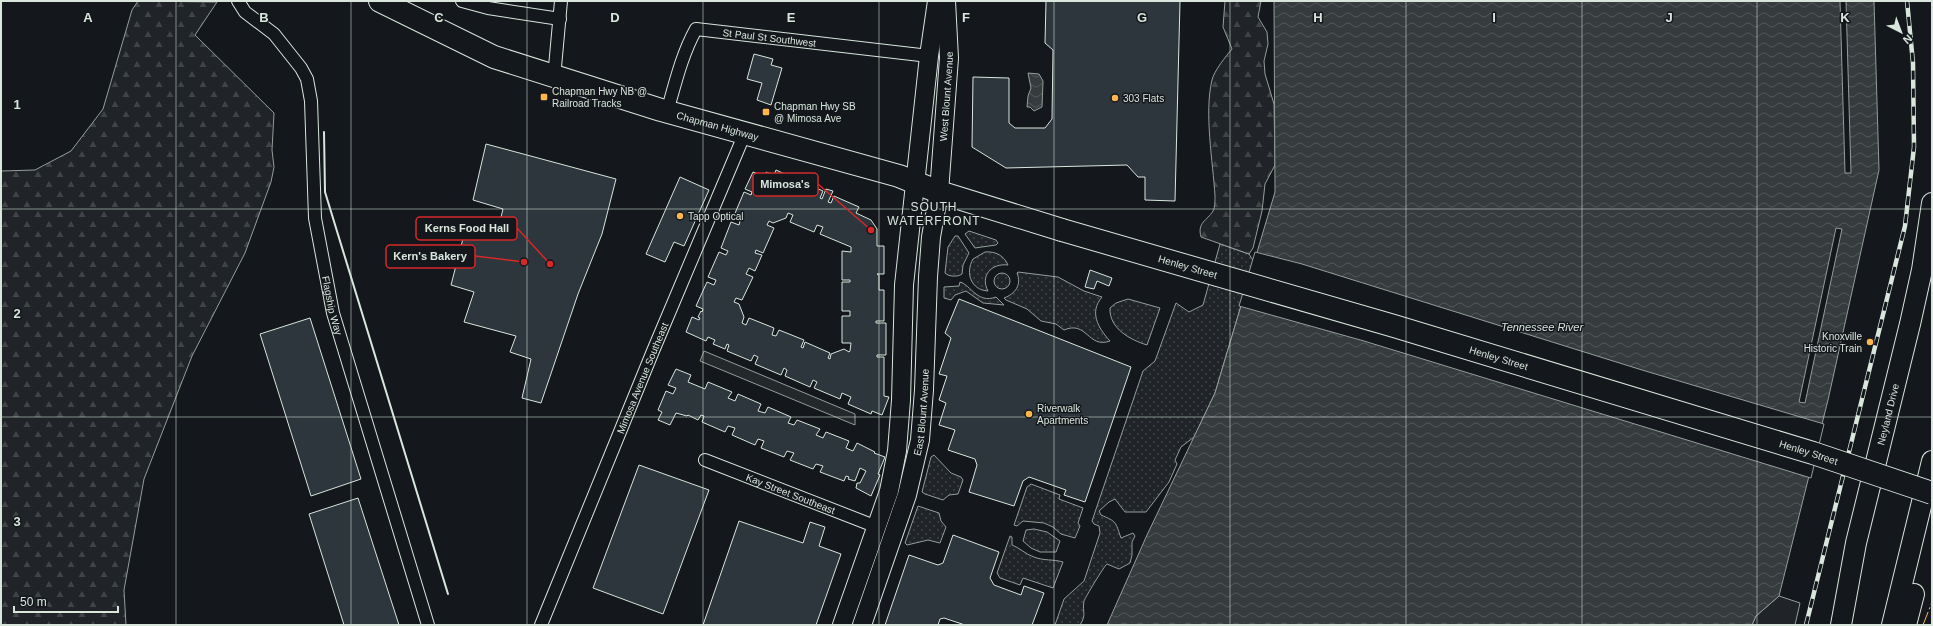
<svg xmlns="http://www.w3.org/2000/svg" width="1933" height="626" viewBox="0 0 1933 626" font-family="Arial,sans-serif">
	<style>
		.grass { fill: url(#grass-dots); stroke: #939e99 }
		.forest { fill: url(#forest-firs); stroke: #939e99 }
		.green { fill: #202428; stroke: #939e99 }
		.parking { fill: #24282b; stroke: #939e99 }
		.water { fill: url(#water-waves); stroke: #939e99 }
		.pier { fill: #14181c; stroke: #939e99 }
		.building { fill: #2c363c; stroke: #d8e6dc; fill-rule: evenodd }
		.lines { fill: none; stroke-linecap: round; stroke-linejoin: round }
		.street-casing { stroke: #d8e6dc; stroke-width: 14 }
		.secondary-casing { stroke: #d8e6dc; stroke-width: 20 }
		.primary-casing { stroke: #d8e6dc; stroke-width: 22 }
		.highway-casing { stroke: #d8e6dc; stroke-width: 24 }
		.street { stroke: #14181c; stroke-width: 12 }
		.secondary { stroke: #14181c; stroke-width: 18 }
		.primary { stroke: #14181c; stroke-width: 20 }
		.highway { stroke: #14181c; stroke-width: 22 }
		.rail-casing { stroke: #d8e6dc; stroke-width: 4.5 }
		.rail { stroke: #14181c; stroke-width: 3; stroke-dasharray: 9; stroke-linecap: butt }
		.highway-bridge-casing { stroke: #d8e6dc; stroke-width: 24; stroke-linecap: butt }
		.highway-bridge { stroke: #14181c; stroke-width: 22 }
		.wall { stroke: #d8e6dc; stroke-width: 2 }
		.power { stroke: #ffb74d; stroke-width: 1; stroke-dasharray: 14 3 2 3; stroke-linecap: butt }
		.grid { fill: none; stroke: #d8e6dc; stroke-width: 1; stroke-opacity: 0.55 }
		.poi-dot { fill: #ffb74d; stroke: #14181c; stroke-width: 1.5 }
		.labels { text-anchor: middle; stroke-width: 3; stroke-linejoin: round; paint-order: stroke }
		.street-label { font-size: 10px; fill: #d8e6dc; stroke: #14181c }
		.poi-label { font-size: 10px; fill: #d8e6dc; stroke: #14181c; text-anchor: start }
		.water-label { font-size: 11px; font-style: italic; fill: #d8e6dc; stroke: #14181c }
		.quarter-label { font-size: 12px; letter-spacing: 1px; fill: #d8e6dc; stroke: #14181c }
		.grid-label { font-size: 13px; text-anchor: middle; font-weight: bold; fill: #d8e6dc; stroke: #14181c; stroke-width: 3; stroke-linejoin: round; paint-order: stroke }
		.leader { fill: none; stroke: #d62828; stroke-width: 1.5 }
		.callout-dot { fill: #d62828; stroke: #14181c; stroke-width: 1.5 }
		.callout { fill: #14181c; stroke: #d62828; stroke-width: 1.5 }
		.callout-label { font-size: 11px; text-anchor: middle; font-weight: bold; fill: #d8e6dc }
	</style>
	<defs>
		<pattern id="grass-dots" width="8" height="8" patternUnits="userSpaceOnUse"><rect width="8" height="8" fill="#202428"/><path d="M2 2h.1M6 6h.1" fill="none" stroke="#404447" stroke-width="1.8" stroke-linecap="round"/></pattern>
		<pattern id="forest-firs" width="22" height="20" patternUnits="userSpaceOnUse"><rect width="22" height="20" fill="#202428"/><path d="M5 1l3.5 6h-7zM16 11l3.5 6h-7z" fill="#404447"/></pattern>
		<pattern id="water-waves" width="16" height="10" patternUnits="userSpaceOnUse"><rect width="16" height="10" fill="#363b3e"/><path d="M0 5q4-4 8 0t8 0" fill="none" stroke="#525759"/></pattern>
	</defs>
	<rect width="100%" height="100%" fill="#14181c"/>
	<g class="grass">
		<path d="M969,231L996,240L998,243L996,245L975,248L965,234Z"/>
		<path d="M955,236H958L969,253L963,265L962,274C958,277 949,277 945,273L948,247Z"/>
		<path d="M1220,244L1249,254L1254,262L1215,393L1194,437L1181,447L1175,460L1177,464L1169,482L1146,512H1125L1115,499L1109,502L1099,511L1101,515C1117,522 1115,521 1121,538L1133,533L1135,536L1132,542V555L1130,563L1119,569L1107,564C1104,566 1085,598 1084,601C1082,613 1087,614 1080,625H1055L1064,599L1084,581L1100,533L1099,526L1094,524L1092,521L1143,371L1155,361L1176,303L1189,312L1203,305Z"/>
		<path d="M985,252C996,251 1004,256 1008,265C991,263 980,276 988,291C971,290 965,273 973,259Z"/>
		<path d="M1018,272L1058,277L1084,291L1102,297C1089,312 1098,328 1110,341C1088,349 1087,320 1064,330L1056,324L1041,321L1027,309L1006,300L1004,298C1015,294 1022,285 1017,273Z"/>
		<circle cx="1002" cy="281" r="8"/>
		<path d="M960,282C971,285 977,304 996,297L1004,305L983,303L966,291L955,295L951,300L944,298V287L959,286Z"/>
		<path d="M1128,299L1160,308L1147,345C1131,340 1109,329 1110,308L1116,303Z"/>
		<path d="M934,455L951,473L961,477L963,480L958,494L949,495L943,500L925,494L922,492L931,457Z"/>
		<path d="M1031,484L1060,495L1059,499L1083,508L1078,523L1080,526L1075,538L1061,534L1053,527L1044,523L1023,521L1017,526L1014,525L1027,487Z"/>
		<path d="M918,506L939,513L941,521L946,527L940,543L928,540L907,545L905,543Z"/>
		<path d="M1034,529L1047,532L1060,541L1056,552H1040L1031,548L1023,541L1026,530Z"/>
		<path d="M1010,536L1012,537V545C1020,548 1025,554 1034,557C1044,561 1053,559 1063,562L1053,588L1023,578L1020,585L1000,578L997,573Z"/>
	</g>
	<g class="forest">
		<path d="M138,1L217,2L195,35L274,113L272,150L274,167L271,182L245,253L192,356L144,479L124,590L126,625H1V171L35,170L71,151L103,109L132,10Z"/>
		<path d="M1225,1H1261L1258,17L1267,32L1268,44L1264,61L1265,74L1274,104L1275,165L1265,184L1262,211L1253,248L1249,254L1201,237C1197,222 1207,221 1213,211C1215,208 1215,200 1215,196C1213,162 1204,113 1212,80C1214,71 1226,56 1232,49L1223,27Z"/>
	</g>
	<path class="green" d="M1779,596L1800,603L1795,625H1752L1756,616Z"/>
	<path class="parking" d="M704,351L855,414V425L700,361Z"/>
	<g class="water">
		<path d="M1274,1H1874L1879,170L1828,400L1779,596L1756,616L1752,625H1107L1147,535L1215,393L1275,192Z"/>
		<path d="M1028,73L1039,74L1043,81L1042,107L1034,111L1030,107H1027L1028,96L1031,88Z"/>
	</g>
	<g class="pier">
		<path d="M1840,1H1846L1851,173H1845Z"/>
		<path d="M1836,228L1842,229L1805,403L1799,402Z"/>
		<path d="M1255,252L1302,264L1642,370L1824,424L1811,478L1364,341L1239,306Z"/>
	</g>
	<g class="building">
		<path d="M1046,1H1180L1175,201L1145,200V177H1138L1127,165L1006,168L972,147L973,77L1009,78V123L1015,128H1045L1052,119L1053,50L1045,43Z"/>
		<path d="M754,54L773,59L771,65L782,68L771,105L757,100L762,83L747,79Z"/>
		<path d="M486,144L616,179L602,234L578,294L541,403L522,398L531,359L510,352L516,336L464,322L474,292L451,285L465,231L496,238L503,209L473,200Z"/>
		<path d="M776,170L823,191L820,198L822,199L826,189L833,191L828,202L831,203L834,196L859,207L856,213L871,220L877,229V246H884V274H877L879,275V290H884V321H876V323H886V355H877V357H884V396L889,397L882,415L872,411L871,414L848,404L851,397L842,393L840,399L814,388L817,382L813,380L810,387L785,376L787,370L784,368L781,375L755,364L758,357L754,355L751,361L727,351L729,345L727,344L725,349L713,344L715,340L708,337L706,341L686,332L692,317L699,320L700,318L698,317L701,311L702,312L703,309L696,306L707,282L714,285L716,280L708,277L719,252L726,255L728,251L721,248L731,222L739,225L740,221L733,218L744,192L751,195L752,192L745,189L753,172L764,176L766,172L774,175ZM788,213L793,215L790,222L814,232L817,225L823,227L820,234L851,247V252L842,251V280H850V282H842V311H850V316H842V343H851L850,351L849,352L844,349L831,354L830,359L828,358L830,353L805,342L803,348L801,347L804,340L779,330L776,336L772,335L774,328L749,318L746,325L742,323L744,317L739,304L734,302L736,298L742,300L753,277L746,274L749,268L755,271L762,255L755,253L756,250L763,253L774,228L767,225L769,221L773,223L786,218Z"/>
		<path d="M680,177L709,190L684,246L674,242L665,262L646,254Z"/>
		<path d="M1090,270L1112,278L1109,286L1097,281L1094,289L1085,287Z"/>
		<path d="M959,299L1131,367L1085,502L1064,495L1066,490L1029,477L1023,481L1014,506L969,492L977,465L975,459L948,450L955,430L939,425L946,403L939,400L947,376L939,374L951,338L945,333Z"/>
		<path d="M310,318L361,479L311,496L260,334Z"/>
		<path d="M676,369L691,375L688,382L705,389L708,382L732,392L728,398L735,401L738,394L761,404L758,411L765,413L768,407L791,417L788,423L794,425L797,420L820,429L816,435L823,438L826,432L849,441L846,448L853,451L857,443L875,452L874,453L885,457L878,474L880,475L871,496L856,488L857,483H860L866,471L860,468L855,481L848,479L849,477L846,476L844,481L820,472L823,466L816,464L813,469L790,460L794,453L787,451L784,457L761,448L764,441L758,439L755,445L732,435L735,428L728,426L725,432L702,422L704,416L701,415L698,420L688,415L687,416L676,413L670,425L658,420L662,412L658,410L666,391L673,394L676,388L668,385Z"/>
		<path d="M639,465L709,490L663,614L593,588Z"/>
		<path d="M358,498L399,625H344L309,514Z"/>
		<path d="M739,521L803,543L810,522L825,527L819,546L841,554L816,625H703Z"/>
		<path d="M953,535L999,552L990,578L994,585L1021,595L1024,586L1044,593L1032,625H965L944,618L940,619L938,625H885L909,555L938,565L943,563Z"/>
	</g>
	<g class="lines">
		<defs>
			<g id="street">
				<path id="s1" d="M238,1L245,12L274,34L301,68L307,79L311,101L315,218L333,313L428,625"/>
				<path d="M462,1L488,8L560,19"/>
				<path d="M554,78L561,1"/>
				<path id="s2" d="M667,112C675,84 682,54 696,29L929,56"/>
				<path id="s3" d="M705,460L877,527"/>
				<path id="s4" d="M541,625L653,351L745,133"/>
			</g>
			<g id="secondary">
				<path d="M842,625L889,491L897,451L901,400L904,285L929,56L937,1"/>
				<path id="s5" d="M862,625L907,495L920,440L924,390L928,277L931,237L939,192L949,58L946,1"/>
			</g>
			<g id="primary">
				<path id="s6" d="M1841,625L1856,543L1910,324L1922,270L1932,203"/>
				<path d="M1892,625L1932,461"/>
				<path d="M1906,625L1914,594"/>
			</g>
			<g id="highway">
				<path id="s7" d="M380,1L494,57L661,110L899,176L939,192L1062,230"/>
			</g>
		</defs>
		<use href="#street" class="street-casing"/>
		<use href="#secondary" class="secondary-casing"/>
		<use href="#primary" class="primary-casing"/>
		<use href="#highway" class="highway-casing"/>
		<use href="#street" class="street"/>
		<use href="#secondary" class="secondary"/>
		<use href="#primary" class="primary"/>
		<use href="#highway" class="highway"/>
		<defs>
			<path id="rail" d="M1806,625L1905,226L1914,147L1913,63L1907,1"/>
		</defs>
		<use href="#rail" class="rail-casing"/>
		<use href="#rail" class="rail"/>
		<defs>
			<g id="highway-bridge">
				<path id="s8" d="M1062,230L1394,326L1813,453L1932,493"/>
			</g>
		</defs>
		<use href="#highway-bridge" class="highway-bridge-casing"/>
		<use href="#highway-bridge" class="highway-bridge"/>
		<path class="wall" d="M324,132L325,192L448,594"/>
		<path class="power" d="M1923,625L1932,602"/>
	</g>
	<path class="grid" d="M176,1V625M351,1V625M527,1V625M703,1V625M879,1V625M1054,1V625M1230,1V625M1406,1V625M1582,1V625M1757,1V625M1,209H1932M1,417H1932"/>
	<g class="poi-dot">
		<rect x="540" y="93" width="8" height="8" rx="2"/>
		<circle cx="1115" cy="98" r="4"/>
		<rect x="762" y="108" width="8" height="8" rx="2"/>
		<circle cx="680" cy="216" r="4"/>
		<circle cx="1870" cy="342" r="4"/>
		<circle cx="1029" cy="414" r="4"/>
	</g>
	<g class="labels">
		<g class="street-label">
			<text dy="4" stroke="none"><textPath href="#s2" startOffset="162">St Paul St Southwest</textPath></text>
			<text dy="4" stroke="none"><textPath href="#s5" startOffset="539">West Blount Avenue</textPath></text>
			<text dy="4" stroke="none"><textPath href="#s7" startOffset="361">Chapman Highway</textPath></text>
			<text dy="4" stroke="none"><textPath href="#s8" startOffset="131">Henley Street</textPath></text>
			<text dy="4" stroke="none"><textPath href="#s1" startOffset="334">Flagship Way</textPath></text>
			<text dy="4" stroke="none"><textPath href="#s8" startOffset="455">Henley Street</textPath></text>
			<text dy="4" stroke="none"><textPath href="#s4" startOffset="267">Mimosa Avenue Southeast</textPath></text>
			<text dy="4" stroke="none"><textPath href="#s5" startOffset="222">East Blount Avenue</textPath></text>
			<text dy="4" stroke="none"><textPath href="#s6" startOffset="216">Neyland Drive</textPath></text>
			<text dy="4" stroke="none"><textPath href="#s8" startOffset="779">Henley Street</textPath></text>
			<text dy="4" stroke="none"><textPath href="#s3" startOffset="92">Kay Street Southeast</textPath></text>
		</g>
		<g class="poi-label">
			<text x="552" y="95">Chapman Hwy NB @<tspan x="552" dy="12">Railroad Tracks</tspan></text>
			<text x="1123" y="102">303 Flats</text>
			<text x="774" y="110">Chapman Hwy SB<tspan x="774" dy="12">@ Mimosa Ave</tspan></text>
			<text x="688" y="220">Tapp Optical</text>
			<text x="1862" y="340" text-anchor="end">Knoxville<tspan x="1862" dy="12">Historic Train</tspan></text>
			<text x="1037" y="412">Riverwalk<tspan x="1037" dy="12">Apartments</tspan></text>
		</g>
		<g class="water-label">
			<text x="1542" y="331">Tennessee River</text>
		</g>
		<g class="quarter-label">
			<text x="934" y="211">SOUTH<tspan x="934" dy="14">WATERFRONT</tspan></text>
		</g>
	</g>
	<g class="grid-label">
		<text x="88" y="22">A</text>
		<text x="264" y="22">B</text>
		<text x="439" y="22">C</text>
		<text x="615" y="22">D</text>
		<text x="791" y="22">E</text>
		<text x="966" y="22">F</text>
		<text x="1142" y="22">G</text>
		<text x="1318" y="22">H</text>
		<text x="1494" y="22">I</text>
		<text x="1669" y="22">J</text>
		<text x="1845" y="22">K</text>
		<text x="17" y="109">1</text>
		<text x="17" y="318">2</text>
		<text x="17" y="526">3</text>
	</g>
	<path class="leader" d="M871 230L818 184M550 264L517 228M524 262L475 256"/>
	<g class="callout-dot">
		<circle cx="871" cy="230" r="4"/>
		<circle cx="550" cy="264" r="4"/>
		<circle cx="524" cy="262" r="4"/>
	</g>
	<g class="callout">
		<rect x="753" y="173" width="65" height="23" rx="4"/>
		<rect x="416" y="217" width="101" height="23" rx="4"/>
		<rect x="386" y="245" width="89" height="23" rx="4"/>
	</g>
	<g class="callout-label">
		<text x="785" y="188">Mimosa's</text>
		<text x="467" y="232">Kerns Food Hall</text>
		<text x="430" y="260">Kern's Bakery</text>
	</g>
	<rect width="1933" height="626" fill="none" stroke="#d8e6dc" stroke-width="4"/>
	<g transform="translate(1901 32) rotate(138)" stroke="#14181c" stroke-width="3" paint-order="stroke">
	<path d="M0-3L7 15L0 10L-7 15Z" fill="#d8e6dc"/>
	<text y="-6" font-size="11" font-weight="bold" text-anchor="middle" fill="#d8e6dc">N</text>
	</g>
	<path d="M14 606v6h104v-6" fill="none" stroke="#d8e6dc" stroke-width="2"/>
	<text x="20" y="606" font-size="12" fill="#d8e6dc" stroke="#14181c" stroke-width="3" paint-order="stroke">50 m</text>
</svg>
